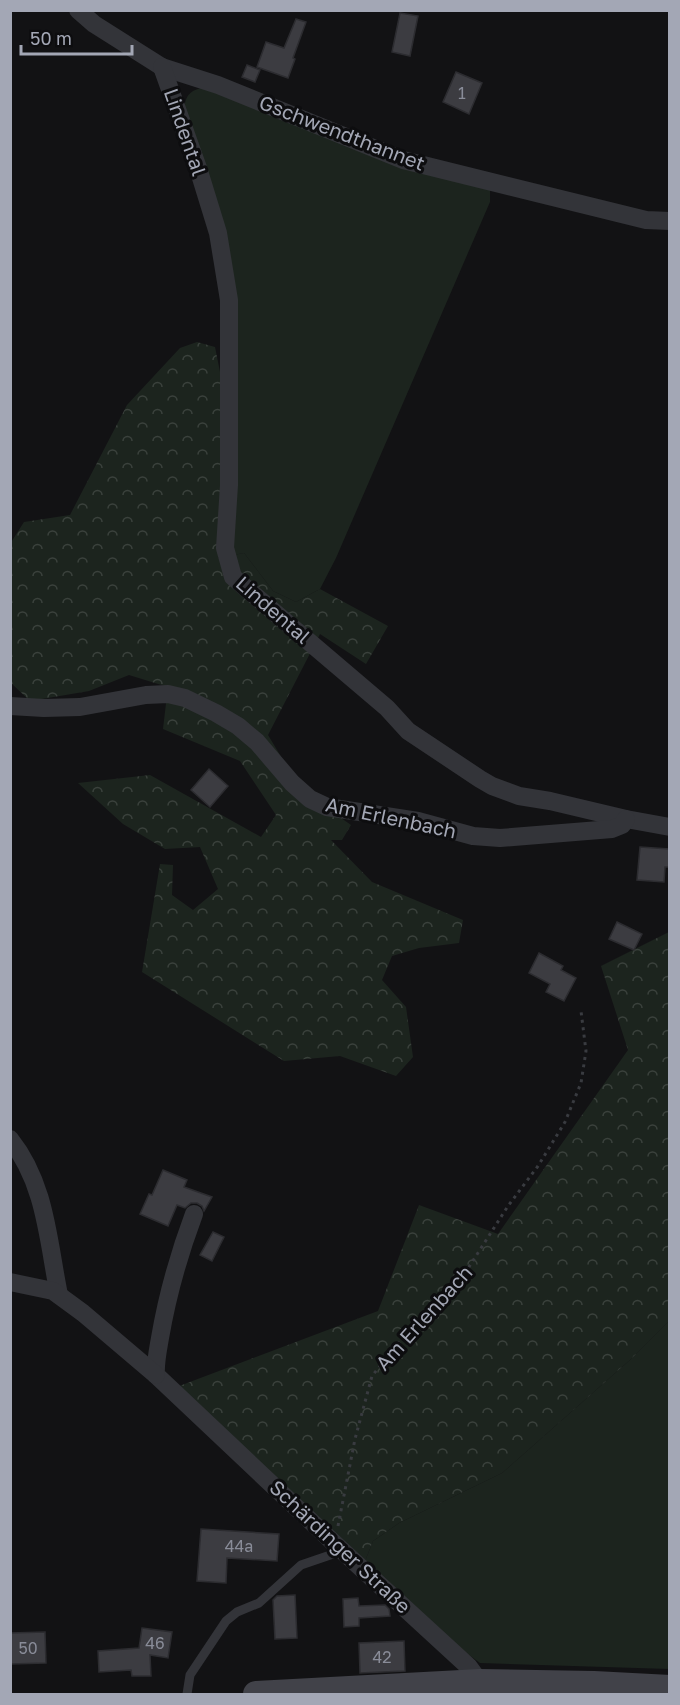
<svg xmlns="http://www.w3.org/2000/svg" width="680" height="1705" viewBox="0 0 680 1705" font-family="'Golos Text',sans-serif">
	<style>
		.green { fill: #1c241e }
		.forest { fill: url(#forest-crowns) }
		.building { fill: #3c3c41; stroke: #2c2c30; stroke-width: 1.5 }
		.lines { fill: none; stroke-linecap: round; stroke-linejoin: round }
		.path { stroke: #393b40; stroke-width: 3; stroke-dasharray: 3 4.5; stroke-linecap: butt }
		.service { stroke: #333439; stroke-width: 9 }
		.minor { stroke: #333439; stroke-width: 18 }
		.secondary { stroke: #414249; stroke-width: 26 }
		.labels { text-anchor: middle; stroke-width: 6; stroke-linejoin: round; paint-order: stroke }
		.number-label { font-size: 16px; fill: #898c98 }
		.street-label { font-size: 20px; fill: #a3a7b5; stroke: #0d0d0f }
	</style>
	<defs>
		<pattern id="forest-crowns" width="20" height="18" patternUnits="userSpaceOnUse" patternTransform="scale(1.5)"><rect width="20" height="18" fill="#1c241e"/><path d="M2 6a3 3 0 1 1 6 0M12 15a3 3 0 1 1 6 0" fill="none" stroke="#3a413c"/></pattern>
	</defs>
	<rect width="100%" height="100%" fill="#121214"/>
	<g class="green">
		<path d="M204,87L490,187V202L336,558L320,589L296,602L273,591L244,553L234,555L232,539L237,346L184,109C186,94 190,91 204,87Z"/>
		<path d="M669,1321V1669L480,1663L461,1649L365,1561L373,1541L399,1523L502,1473L631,1359Z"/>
	</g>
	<g class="forest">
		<path d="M197,342L215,347L220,372L222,493L218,558L244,553L273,591L296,602L320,589L388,626L366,664L320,634L268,735L301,790L351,825L342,840H331L372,882L463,920L459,943L419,948L392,956L382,980L406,1007L413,1057L396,1076L340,1056L284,1061L142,972L160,864L173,865L172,895L193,910L218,889L200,847L165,849L123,824L78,783L150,775L261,837L276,815L240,761L163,729L168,687L129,675L89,691L30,701L11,683L10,544L24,522L70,515L127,405L180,348Z"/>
		<path d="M669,932V1321L631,1359L502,1473L399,1523L373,1541L365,1561L174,1388L378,1311L419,1205L498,1234L628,1050L601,966Z"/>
	</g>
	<g class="building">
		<path d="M400,13L418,16L410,56L392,52Z"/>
		<path d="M296,19L306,22L293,58L295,59L288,78L257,67L266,42L284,48Z"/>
		<path d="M247,65L260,70L255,82L242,77Z"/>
		<path d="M456,72L482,83L469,114L443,102Z"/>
		<path d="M209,769L228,786L210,807L191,790Z"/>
		<path d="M640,847L669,849V867H665L664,882L637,880Z"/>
		<path d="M617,922L642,934L634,950L609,939Z"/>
		<path d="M539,953L563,966L561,970L576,978L564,1001L546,992L550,984L529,973Z"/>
		<path d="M163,1170L187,1180L184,1187L212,1197L204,1211L202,1206L197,1203H191L185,1208L177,1205L168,1226L140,1214L149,1194L152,1195Z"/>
		<path d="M213,1232L224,1237L212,1261L200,1255Z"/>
		<path d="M201,1529L279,1534L277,1561L227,1558L226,1583L197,1581Z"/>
		<path d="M295,1595L297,1638L275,1639L273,1600L277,1596Z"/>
		<path d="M358,1598L359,1606L385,1605L389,1609L390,1616L359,1618V1626L344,1627L343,1599Z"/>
		<path d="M142,1628L172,1632L168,1658L150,1655L151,1676H132L131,1670L99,1672L98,1651L139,1648Z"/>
		<path d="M45,1632L46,1663L10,1664V1633Z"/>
		<path d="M404,1641L405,1671L360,1673L359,1643Z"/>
	</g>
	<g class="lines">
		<path class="path" d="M338,1526L355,1439L372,1376L412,1326L458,1284L508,1206L538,1166L565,1122L581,1083L586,1051L581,1011"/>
		<path class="service" d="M187,1694L190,1675L226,1621L237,1612L259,1603L301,1565L342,1551"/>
		<g class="minor">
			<path d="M78,10L94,24L162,67L218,85L403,160L646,220L670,221"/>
			<path d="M162,67L198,168L218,233L229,300V485L225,548L233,577L387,708L408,731L480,779L492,786L519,796L550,801L626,819L670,827"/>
			<path d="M10,706L44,708L80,707L146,695L168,694L185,698L216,713L238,726L257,742L292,783L310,799L327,807L418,821L473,836L500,838L612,829L622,825L626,819"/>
			<path d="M10,1139C46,1184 48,1241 59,1295"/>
			<path d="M194,1214C179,1254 167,1297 160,1338C158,1350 155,1363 156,1375L335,1544L469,1667L480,1682"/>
			<path d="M10,1282L53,1291L83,1313L156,1375"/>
		</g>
		<path class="secondary" d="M256,1694L480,1682L594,1684L670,1688"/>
	</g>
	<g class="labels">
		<g class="number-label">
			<text x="462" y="99">1</text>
			<text x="239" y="1552">44a</text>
			<text x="155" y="1649">46</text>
			<text x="28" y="1654">50</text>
			<text x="382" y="1663">42</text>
		</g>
		<g class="street-label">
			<text transform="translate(185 132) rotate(71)" y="7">Lindental</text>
			<text transform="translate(342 133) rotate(21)" y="7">Gschwendthannet</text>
			<text transform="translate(273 610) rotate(41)" y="7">Lindental</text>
			<text transform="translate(391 818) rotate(12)" y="7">Am Erlenbach</text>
			<text transform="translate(424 1318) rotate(-48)" y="7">Am Erlenbach</text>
			<text transform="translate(340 1547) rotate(43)" y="7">Schärdinger Straße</text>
		</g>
	</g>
	<rect width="680" height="1705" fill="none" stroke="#a3a7b5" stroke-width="24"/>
	<path d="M21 45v9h111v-9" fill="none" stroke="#a3a7b5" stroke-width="3"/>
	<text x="30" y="45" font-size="18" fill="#a3a7b5" stroke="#0d0d0f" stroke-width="4.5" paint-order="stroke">50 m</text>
</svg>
